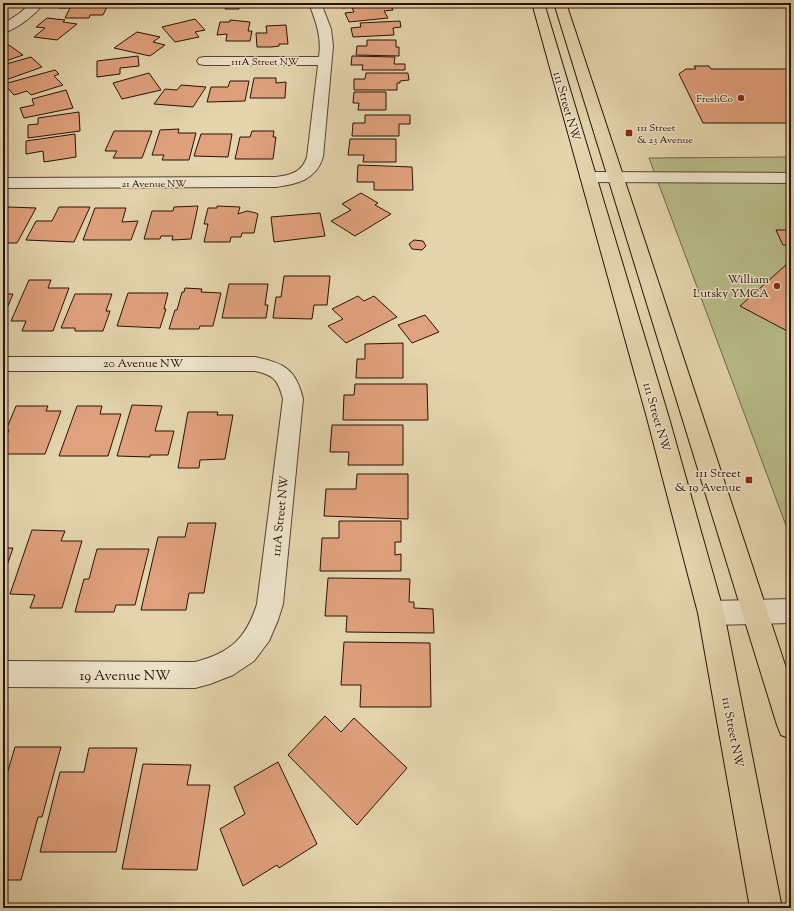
<svg xmlns="http://www.w3.org/2000/svg" width="794" height="911" viewBox="0 0 794 911" font-family="'Sorts Mill Goudy',serif">
	<style>
		.green { fill: #b7bc88; stroke: #706647 }
		.building { fill: #e0a17d; stroke: #291006 }
		.lines { fill: none; stroke-linecap: round; stroke-linejoin: round }
		.minor-casing { stroke: #584130; stroke-width: 2 }
		.major-casing { stroke: #291006; stroke-width: 2 }
		.minor { fill: #ede4ca; fill-rule: evenodd }
		.major { fill: #e4d5ad; fill-rule: evenodd }
		.poi-dot { fill: #8f2418; stroke: #ede4ca; stroke-width: 1.5 }
		.labels { text-anchor: middle; stroke-width: 3; stroke-linejoin: round; paint-order: stroke }
		.far-street-label { font-size: 10px; fill: #291006; stroke: #ede4ca }
		.far-poi-label { font-size: 10px; fill: #291006; stroke: #ede4ca; text-anchor: end }
		.street-label { font-size: 12px; fill: #291006; stroke: #ede4ca }
		.poi-label { font-size: 12px; fill: #291006; stroke: #ede4ca; text-anchor: end }
		.near-street-label { font-size: 14px; fill: #291006; stroke: #ede4ca }
	</style>
	<rect width="100%" height="100%" fill="#e4d5ad"/>
	<filter id="stains"><feTurbulence type="fractalNoise" baseFrequency=".005" numOctaves="4"/><feColorMatrix values="0 0 0 0 .2 0 0 0 0 .09 0 0 0 0 .02 0 0 0 .5 -.17"/></filter>
	<radialGradient id="worn" r=".72"><stop offset=".6" stop-color="#630" stop-opacity="0"/><stop offset="1" stop-color="#630" stop-opacity=".3"/></radialGradient>
	<path class="green" d="M791,157V539L649,158Z"/>
	<g class="building">
		<path d="M62,3H109L103,15H90L89,18H65L70,8H59Z"/>
		<path d="M207,3H241L239,9H225L226,6H206Z"/>
		<path d="M245,3H277V5H244Z"/>
		<path d="M339,3H383V4L342,8Z"/>
		<path d="M390,4L393,10L384,11L388,18L349,22L345,13L354,12L352,8Z"/>
		<path d="M47,18L65,20L63,22L77,24L57,40L34,37L45,28L36,27Z"/>
		<path d="M195,19L205,30L195,32L199,37L175,42L162,27Z"/>
		<path d="M230,20L250,22L248,31H252L250,41H226L227,34L217,35L220,22H230Z"/>
		<path d="M400,21L401,27L393,28L394,35L353,37L351,28L361,27L360,23Z"/>
		<path d="M286,25L288,44H279V46L272,47H257L256,33H267L266,26Z"/>
		<path d="M137,32L160,37L153,42L165,45L150,56L114,48Z"/>
		<path d="M367,40H396V47H399V56L356,55L357,46H367Z"/>
		<path d="M6,43L23,55L3,62V44Z"/>
		<path d="M138,56L139,66L120,68V74L97,77V61Z"/>
		<path d="M352,56L395,57L394,64H405V70H362L363,65H351Z"/>
		<path d="M31,57L42,67L3,81V72L7,71L3,65Z"/>
		<path d="M694,66H709L711,69H791V123H703L679,74L686,69H696Z"/>
		<path d="M55,70L59,74L54,76L63,85L31,95L27,91L14,95L4,84Z"/>
		<path d="M149,73L161,90L122,99L113,83Z"/>
		<path d="M366,73H408L409,80L400,81V83H397V90H354V79H365Z"/>
		<path d="M254,78H276V83L286,82L285,98H250Z"/>
		<path d="M230,81H249L245,101L207,102L211,87H228Z"/>
		<path d="M181,85L206,87L193,107L154,104L165,89L177,90Z"/>
		<path d="M66,90L73,108L24,118L20,108L34,105L32,99Z"/>
		<path d="M354,92H386V110H358L359,103H353Z"/>
		<path d="M79,112L80,131L28,138V125L38,124V118Z"/>
		<path d="M365,115H410V124H399V136H352L353,123H365Z"/>
		<path d="M179,129L178,133H196L189,160H162L164,155H152L160,130Z"/>
		<path d="M114,131H152L142,158H113L117,151H105Z"/>
		<path d="M252,131H274L273,137H276L273,159H235L240,137H250Z"/>
		<path d="M75,134L76,157L44,162L43,151L26,154V141Z"/>
		<path d="M201,134H232L228,157L194,156Z"/>
		<path d="M350,139H396V162H363L364,155H348Z"/>
		<path d="M358,165L412,167L413,190H374V182H357Z"/>
		<path d="M361,193L378,203L375,205L391,214L355,236L331,221L351,210L342,204Z"/>
		<path d="M198,206L191,239L172,240L173,236H161L160,239H144L152,211H173L174,207Z"/>
		<path d="M217,206L240,207L238,214L247,211L256,213L258,214L254,233H242L241,237H231L230,242H204L208,224H204L208,208H217Z"/>
		<path d="M8,207L36,208L17,243H3V210H7Z"/>
		<path d="M59,207H90L74,242L26,240L36,221H52Z"/>
		<path d="M95,208H126L122,222L138,221L131,240H83Z"/>
		<path d="M320,213L325,236L274,242L271,217Z"/>
		<path d="M776,230H791V245H783Z"/>
		<path d="M414,240L423,241L426,246L422,250L412,249L409,244Z"/>
		<path d="M787,264L791,266V333L740,306Z"/>
		<path d="M284,276H330L327,305H314L312,319L273,318L276,297H281Z"/>
		<path d="M29,280H51L48,288H69L53,331H22L26,321H11Z"/>
		<path d="M229,284H268L265,305H268L266,318H222Z"/>
		<path d="M185,288L202,289L201,292L221,293L213,326H200L199,329H169L175,310H177L182,292H184Z"/>
		<path d="M128,293H168L164,309H166L160,328L117,326Z"/>
		<path d="M3,294H13L6,311H8L3,322Z"/>
		<path d="M75,294H112L106,311H110L103,331H75V328H61Z"/>
		<path d="M358,296L364,301L374,296L397,317L346,343L328,326L343,319L332,309Z"/>
		<path d="M425,315L439,332L412,343L398,325Z"/>
		<path d="M403,343V378H356L357,359H365V344Z"/>
		<path d="M355,384H427L428,420H343L344,395H354Z"/>
		<path d="M132,405L162,406L155,431H174L168,455H150V457L117,456Z"/>
		<path d="M16,406H48L46,411H61L45,454H3V443L9,430H6Z"/>
		<path d="M77,406H102L100,414H121L108,456H59Z"/>
		<path d="M188,412H218L217,415H233L225,459L200,460L199,468H178Z"/>
		<path d="M332,425H403V465H348L349,452H330Z"/>
		<path d="M357,474H408V519L324,516L326,489H356Z"/>
		<path d="M339,521H401V542H395V555L401,554V571H320L322,538H339Z"/>
		<path d="M188,523H216L204,593H189L186,610H141L158,537H185Z"/>
		<path d="M32,530L65,531L61,541H82L62,608H30L35,595L10,594Z"/>
		<path d="M3,548H13L3,577Z"/>
		<path d="M97,549H149L135,605H116L114,612H75L84,579H89Z"/>
		<path d="M328,578L410,579L409,602H414V608L433,609L434,633L346,632L347,616H325Z"/>
		<path d="M344,642L430,643L431,707H360L361,685H341Z"/>
		<path d="M325,716L341,732L354,718L407,768L357,825L288,755Z"/>
		<path d="M15,747H61L42,817H38L21,880H3V788Z"/>
		<path d="M89,748H137L116,852H40L60,772H84Z"/>
		<path d="M278,762L317,844L279,868L277,865L243,886L220,829L245,814L234,787Z"/>
		<path d="M143,764L191,765L187,785H210L197,870L122,869Z"/>
	</g>
	<g class="lines">
		<defs>
			<g id="minor">
				<path d="M31,3H44C35,15 17,29 3,33V24L20,13Z"/>
				<path d="M309,3H321L331,29L333,46L323,157C316,180 297,184 276,187L3,188V178L276,177C291,175 302,172 307,157L318,65H204L199,64L197,61L199,58L204,57H319C322,37 316,22 309,3Z"/>
				<path d="M588,172L791,173V183L588,182L582,180L580,177L582,174Z"/>
				<path d="M3,357H255C284,363 296,369 303,399L283,604L278,620L269,641L254,661L233,675L210,684L195,688L3,687V661L195,662C230,653 246,639 257,604L283,399C278,380 274,375 255,371H3Z"/>
				<path d="M791,599V623L711,625L702,621L698,613L702,605L711,601Z"/>
			</g>
			<g id="major">
				<path d="M532,3H544L669,418L724,613L782,908H750L698,613L647,418Z"/>
				<path d="M554,3H566L791,683V739L781,735L777,725Z"/>
			</g>
		</defs>
		<use href="#minor" class="minor-casing"/>
		<use href="#major" class="major-casing"/>
		<use href="#minor" class="minor"/>
		<use href="#major" class="major"/>
	</g>
	<g class="poi-dot">
		<circle cx="741" cy="98" r="4"/>
		<rect x="625" y="129" width="8" height="8" rx="2"/>
		<circle cx="777" cy="286" r="4"/>
		<rect x="745" y="476" width="8" height="8" rx="2"/>
	</g>
	<g class="labels">
		<g class="far-street-label">
			<text x="265" y="65">111A Street NW</text>
			<text x="154" y="187">21 Avenue NW</text>
		</g>
		<g class="far-poi-label">
			<text x="733" y="102">FreshCo</text>
			<text x="637" y="131" text-anchor="start">111 Street<tspan x="637" dy="12">&amp; 23 Avenue</tspan></text>
		</g>
		<g class="street-label">
			<text transform="translate(567 106) rotate(74)" y="4">111 Street NW</text>
			<text x="143" y="367">20 Avenue NW</text>
			<text transform="translate(657 417) rotate(74)" y="4">111 Street NW</text>
			<text transform="translate(280 516) rotate(-84)" y="4">111A Street NW</text>
			<text transform="translate(733 732) rotate(79)" y="4">111 Street NW</text>
		</g>
		<g class="poi-label">
			<text x="769" y="283">William<tspan x="769" dy="14">Lutsky YMCA</tspan></text>
			<text x="741" y="477">111 Street<tspan x="741" dy="14">&amp; 19 Avenue</tspan></text>
		</g>
		<g class="near-street-label">
			<text x="125" y="680">19 Avenue NW</text>
		</g>
	</g>
	<rect width="794" height="911" fill="none" stroke="#e4d5ad" stroke-width="16"/>
	<rect x="4" y="4" width="786" height="903" fill="none" stroke="#291006" stroke-width="2"/>
	<rect x="8" y="8" width="778" height="895" fill="none" stroke="#291006"/>
	<rect width="100%" height="100%" filter="url(#stains)"/>
	<rect width="100%" height="100%" fill="url(#worn)"/>
</svg>
